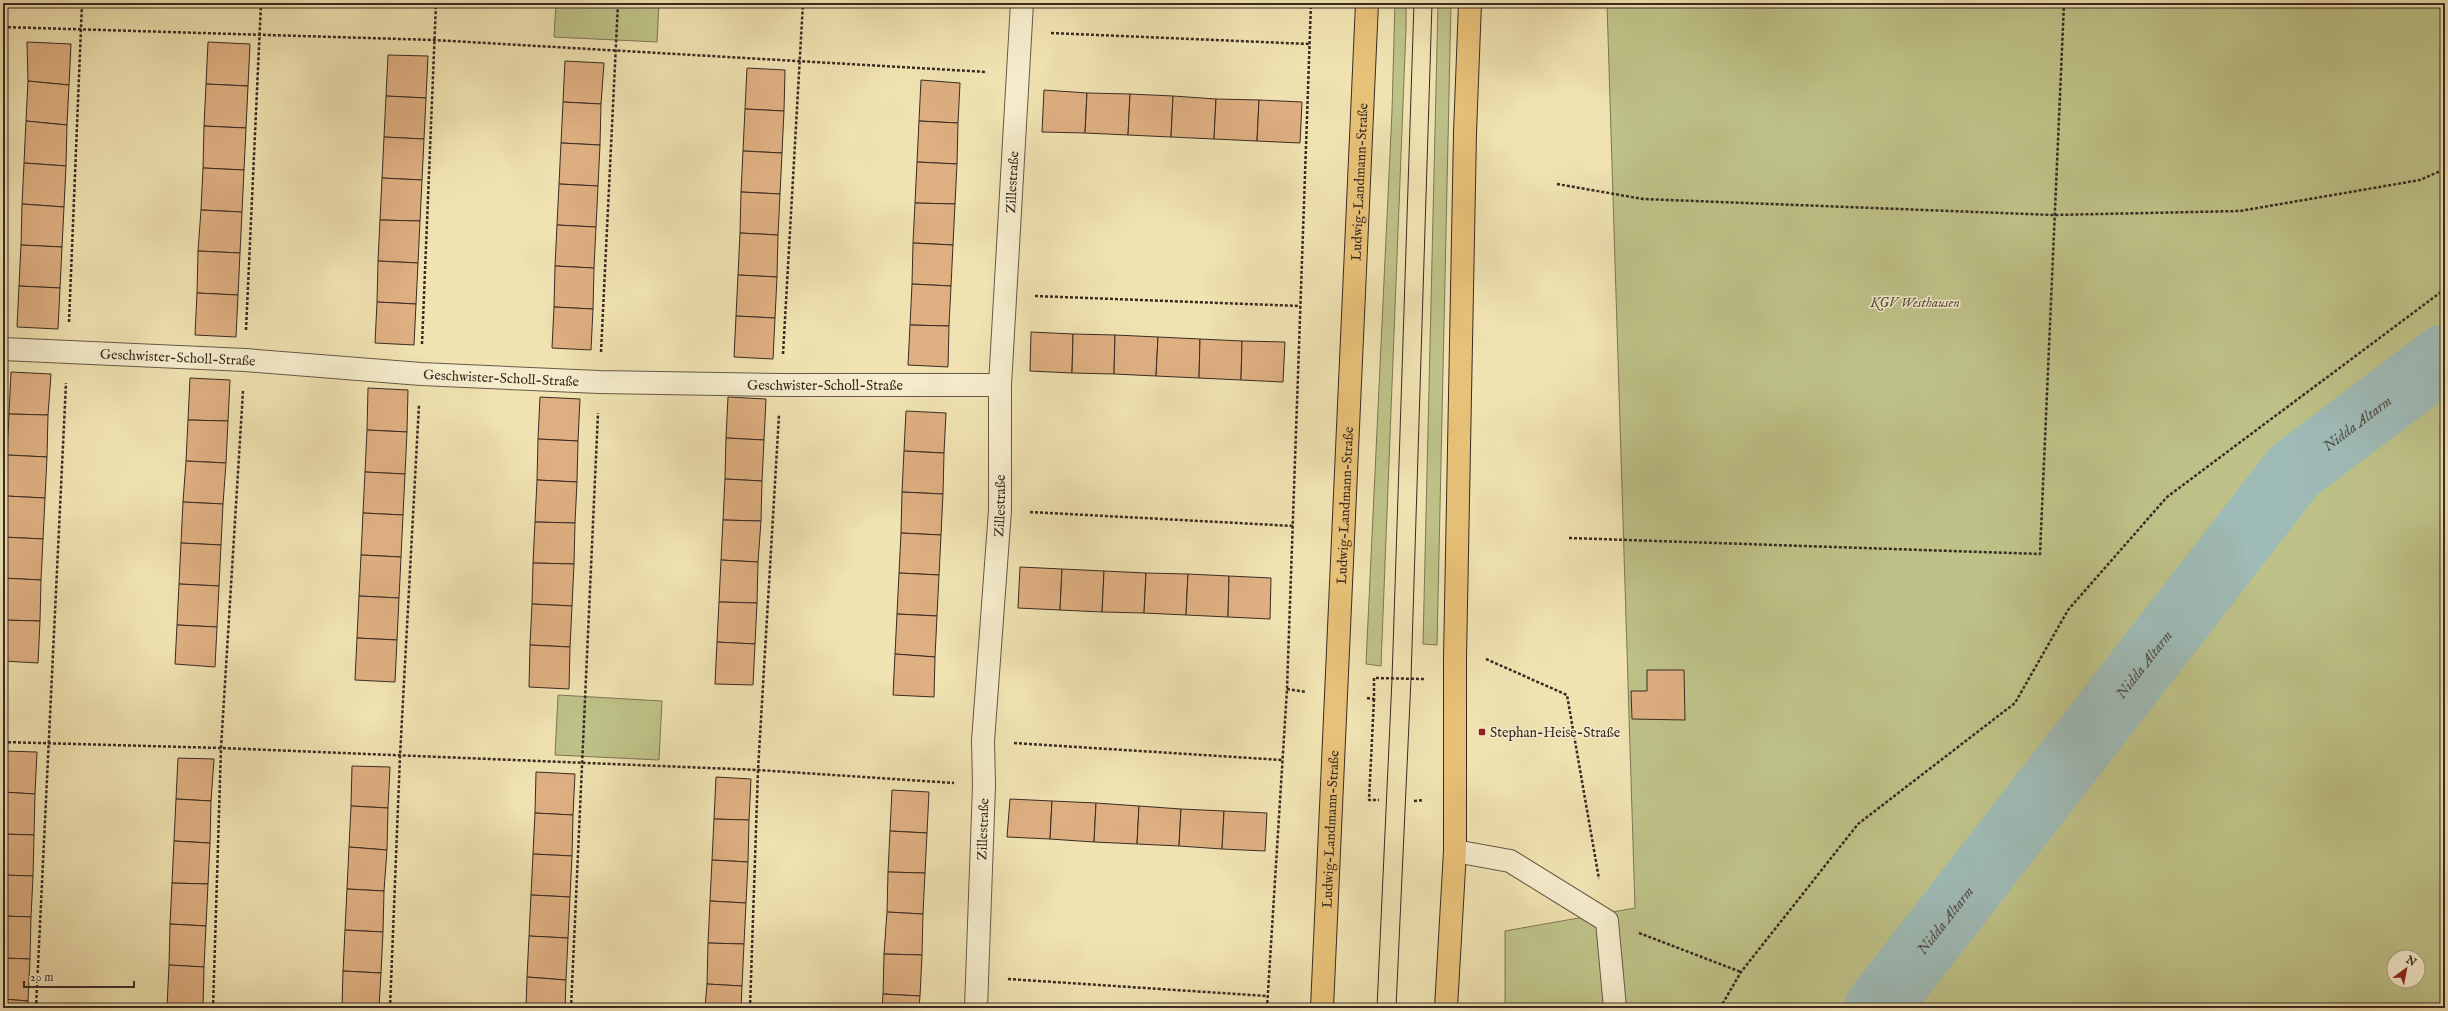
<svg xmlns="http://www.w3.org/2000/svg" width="2448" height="1011" viewBox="0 0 2448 1011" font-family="'IM FELL English',serif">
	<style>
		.green { fill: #bec288; stroke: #7c7655; fill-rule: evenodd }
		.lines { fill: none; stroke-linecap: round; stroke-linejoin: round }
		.river { stroke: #9fbbb7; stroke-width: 66 }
		.building { fill: #deaf81; stroke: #392b22 }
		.minor-casing { stroke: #675946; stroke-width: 24 }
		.major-casing { stroke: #392b22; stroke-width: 24 }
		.path { stroke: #392b22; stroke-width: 2.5; stroke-dasharray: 3 2; stroke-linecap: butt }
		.minor { stroke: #f5eccc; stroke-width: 22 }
		.major { stroke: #e8c178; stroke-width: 22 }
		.tram { stroke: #392b22; stroke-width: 1 }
		.poi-dot { fill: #8f2418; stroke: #f5eccc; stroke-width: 1.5 }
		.labels { text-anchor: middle; stroke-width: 3; stroke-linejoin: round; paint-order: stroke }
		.street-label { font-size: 14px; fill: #392b22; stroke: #f5eccc }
		.park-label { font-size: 14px; font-style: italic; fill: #5a513c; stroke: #f5eccc }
		.poi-label { font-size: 14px; fill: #392b22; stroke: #f5eccc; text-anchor: start }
		.water-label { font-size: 15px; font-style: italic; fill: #524f47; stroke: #f5eccc }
	</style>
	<rect width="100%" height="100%" fill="#f0e2b1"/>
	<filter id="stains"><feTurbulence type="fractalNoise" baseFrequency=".005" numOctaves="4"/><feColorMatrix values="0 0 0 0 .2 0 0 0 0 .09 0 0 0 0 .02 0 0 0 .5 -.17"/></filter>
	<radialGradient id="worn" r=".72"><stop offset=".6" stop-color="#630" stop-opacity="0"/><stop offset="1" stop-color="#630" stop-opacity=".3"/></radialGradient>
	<g class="green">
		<path d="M556,3H659L657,42L554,37Z"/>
		<path d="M1395,3H1406V27L1381,666L1366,664L1392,111Z"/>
		<path d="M1438,3H1451L1437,645L1423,644Z"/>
		<path d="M1607,3H2445V1008H1505V931L1635,908ZM2394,957H2418V981H2394Z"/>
		<path d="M558,695L662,701L659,760L555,755Z"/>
	</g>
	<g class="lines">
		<path class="river" id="s1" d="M1877,1008L2294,471L2445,357"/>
	</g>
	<g class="building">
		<path d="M27,42L71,44L69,85L28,81Z"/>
		<path d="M208,42L250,44L248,86L206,84Z"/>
		<path d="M388,55L428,56L426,98L386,96Z"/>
		<path d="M565,61L604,63L601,104L563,102Z"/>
		<path d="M747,68L785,70L784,111L745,109Z"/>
		<path d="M921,80L960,83L958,123L919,121Z"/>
		<path d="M28,81L69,85L67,125L26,121Z"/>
		<path d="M206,84L248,86L246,128L204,126Z"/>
		<path d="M1044,90L1087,93L1085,133L1042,132Z"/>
		<path d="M1087,93L1130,94L1128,135L1085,133Z"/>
		<path d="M1130,94L1173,96L1171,137L1128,135Z"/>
		<path d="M386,96L426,98L424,139L384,137Z"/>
		<path d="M1173,96L1216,99L1214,139L1171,137Z"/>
		<path d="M1216,99L1259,100L1257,141L1214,139Z"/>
		<path d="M1259,100L1302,102L1300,143L1257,141Z"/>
		<path d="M563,102L601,104L600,145L561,143Z"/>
		<path d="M745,109L784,111L782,153L743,151Z"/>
		<path d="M26,121L67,125L66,166L24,163Z"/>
		<path d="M919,121L958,123L957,164L917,162Z"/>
		<path d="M204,126L246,128L244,170L203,168Z"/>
		<path d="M384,137L424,139L422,180L382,178Z"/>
		<path d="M561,143L600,145L598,186L559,184Z"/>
		<path d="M743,151L782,153L780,194L741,192Z"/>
		<path d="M917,162L957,164L955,204L915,203Z"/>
		<path d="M24,163L66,166L64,207L22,204Z"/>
		<path d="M203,168L244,170L242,212L201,210Z"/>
		<path d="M382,178L422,180L420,221L380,220Z"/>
		<path d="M559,184L598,186L596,227L557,225Z"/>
		<path d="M741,192L780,194L778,235L740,233Z"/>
		<path d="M915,203L955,204L953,245L913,243Z"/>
		<path d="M22,204L64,207L62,247L21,245Z"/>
		<path d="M201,210L242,212L240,253L198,251Z"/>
		<path d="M380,220L420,221L418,263L378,261Z"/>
		<path d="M557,225L596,227L594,268L555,266Z"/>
		<path d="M740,233L778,235L777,277L738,275Z"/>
		<path d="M913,243L953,245L951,286L912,284Z"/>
		<path d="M21,245L62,247L60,288L19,286Z"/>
		<path d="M198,251L240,253L238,295L197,293Z"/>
		<path d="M378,261L418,263L416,304L377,302Z"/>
		<path d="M555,266L594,268L593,309L554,307Z"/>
		<path d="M738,275L777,277L775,318L736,316Z"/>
		<path d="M912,284L951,286L949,326L910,325Z"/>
		<path d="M19,286L60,288L58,329L17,327Z"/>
		<path d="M197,293L238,295L236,337L195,335Z"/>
		<path d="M377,302L416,304L414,345L375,343Z"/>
		<path d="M554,307L593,309L591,350L552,348Z"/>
		<path d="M736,316L775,318L773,359L734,357Z"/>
		<path d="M910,325L949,326L948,367L908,365Z"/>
		<path d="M1031,332L1073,334L1072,373L1030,371Z"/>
		<path d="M1073,334L1115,335L1114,374L1072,373Z"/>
		<path d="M1115,335L1158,337L1156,376L1114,374Z"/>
		<path d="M1158,337L1200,339L1199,378L1156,376Z"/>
		<path d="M1200,339L1242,341L1241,380L1199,378Z"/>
		<path d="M1242,341L1285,342L1283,382L1241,380Z"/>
		<path d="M11,372L51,374L48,415L9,414Z"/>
		<path d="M190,378L230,380L228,421L188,420Z"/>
		<path d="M368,388L408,390L407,432L367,430Z"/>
		<path d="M540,397L580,399L578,441L538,439Z"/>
		<path d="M728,397L766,399L764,440L726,438Z"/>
		<path d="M906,411L946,413L944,453L904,451Z"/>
		<path d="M9,414L48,415L47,457L7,455Z"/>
		<path d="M188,420L228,421L226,463L186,461Z"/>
		<path d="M367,430L407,432L405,474L365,472Z"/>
		<path d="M726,438L764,440L762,481L725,479Z"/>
		<path d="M538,439L578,441L577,482L537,480Z"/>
		<path d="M904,451L944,453L943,494L902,492Z"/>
		<path d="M7,455L47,457L45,498L6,496Z"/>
		<path d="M186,461L226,463L223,504L183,502Z"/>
		<path d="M365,472L405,474L403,515L363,513Z"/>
		<path d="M725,479L762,481L761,521L723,520Z"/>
		<path d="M537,480L577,482L575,523L535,522Z"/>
		<path d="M902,492L943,494L941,535L901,533Z"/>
		<path d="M6,496L45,498L43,539L3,537Z"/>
		<path d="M183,502L223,504L221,545L181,543Z"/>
		<path d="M363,513L403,515L401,557L361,555Z"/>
		<path d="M723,520L761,521L758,562L721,560Z"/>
		<path d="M535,522L575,523L574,564L533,563Z"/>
		<path d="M901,533L941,535L939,575L899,573Z"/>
		<path d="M3,537L43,539L41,580L3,578Z"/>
		<path d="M181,543L221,545L219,586L179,584Z"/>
		<path d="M361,555L401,557L399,598L359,596Z"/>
		<path d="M721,560L758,562L757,603L719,602Z"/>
		<path d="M533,563L574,564L572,606L532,604Z"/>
		<path d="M1020,567L1062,569L1060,610L1018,608Z"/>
		<path d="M1062,569L1104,571L1102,612L1060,610Z"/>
		<path d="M1104,571L1146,573L1144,613L1102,612Z"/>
		<path d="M899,573L939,575L937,616L897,614Z"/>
		<path d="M1146,573L1188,574L1186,615L1144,613Z"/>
		<path d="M1188,574L1229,576L1228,617L1186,615Z"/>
		<path d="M1229,576L1271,578L1270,619L1228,617Z"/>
		<path d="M3,578L41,580L40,621L3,620Z"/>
		<path d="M179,584L219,586L217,627L177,625Z"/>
		<path d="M359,596L399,598L397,640L357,638Z"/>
		<path d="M719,602L757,603L755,644L717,642Z"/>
		<path d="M532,604L572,606L570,647L530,645Z"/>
		<path d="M897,614L937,616L935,657L895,654Z"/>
		<path d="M3,620L40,621L38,663L3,661Z"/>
		<path d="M177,625L217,627L215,667L175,664Z"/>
		<path d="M357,638L397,640L395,682L355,680Z"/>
		<path d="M717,642L755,644L753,685L715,684Z"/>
		<path d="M530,645L570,647L569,689L529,687Z"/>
		<path d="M895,654L935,657L934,697L893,695Z"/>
		<path d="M1647,670H1684L1685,720L1632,719L1631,691H1647Z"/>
		<path d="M3,751L37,752L35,794L3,792Z"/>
		<path d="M178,758L214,759L211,801L176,799Z"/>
		<path d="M352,766L390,767L388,808L351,806Z"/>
		<path d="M536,772L575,774L573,815L535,813Z"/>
		<path d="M716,777L751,779L749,820L714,819Z"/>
		<path d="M892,790L929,792L927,833L890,831Z"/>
		<path d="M3,792L35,794L34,835L3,834Z"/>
		<path d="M176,799L211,801L210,843L174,841Z"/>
		<path d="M1010,799L1052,801L1050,839L1007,837Z"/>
		<path d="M1052,801L1096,803L1094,842L1050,839Z"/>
		<path d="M1096,803L1139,806L1137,844L1094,842Z"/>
		<path d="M351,806L388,808L387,850L349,847Z"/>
		<path d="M1139,806L1181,809L1179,846L1137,844Z"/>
		<path d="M1181,809L1224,811L1222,849L1179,846Z"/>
		<path d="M1224,811L1267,813L1265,851L1222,849Z"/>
		<path d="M535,813L573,815L572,856L533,854Z"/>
		<path d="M714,819L749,820L748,862L712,860Z"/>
		<path d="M890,831L927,833L925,873L888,872Z"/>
		<path d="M3,834L34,835L33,876L3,875Z"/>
		<path d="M174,841L210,843L208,884L172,883Z"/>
		<path d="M349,847L387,850L384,891L347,889Z"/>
		<path d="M533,854L572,856L570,897L531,895Z"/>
		<path d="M712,860L748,862L746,903L710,901Z"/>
		<path d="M888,872L925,873L923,914L887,912Z"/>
		<path d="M3,875L33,876L31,917L3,916Z"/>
		<path d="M172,883L208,884L206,926L170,924Z"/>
		<path d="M347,889L384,891L383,932L345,930Z"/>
		<path d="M531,895L570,897L568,938L529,936Z"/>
		<path d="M710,901L746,903L744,944L708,943Z"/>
		<path d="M887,912L923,914L922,955L884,954Z"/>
		<path d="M3,916L31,917L30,959L3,958Z"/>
		<path d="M170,924L206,926L204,967L169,965Z"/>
		<path d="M345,930L383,932L381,973L343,971Z"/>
		<path d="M529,936L568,938L566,980L527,977Z"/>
		<path d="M708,943L744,944L742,986L707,984Z"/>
		<path d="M884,954L922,955L920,996L883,994Z"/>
		<path d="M3,958L30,959L28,1001L3,999Z"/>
		<path d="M169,965L204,967L203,1008L167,1007Z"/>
		<path d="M343,971L381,973L379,1008H342Z"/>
		<path d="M527,977L566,980L565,1008H526Z"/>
		<path d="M707,984L742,986L741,1008H705Z"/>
		<path d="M883,994L920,996L919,1008H882Z"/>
		<path d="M3,999L28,1001V1008H3Z"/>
	</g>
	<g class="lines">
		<defs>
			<g id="minor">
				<path id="s2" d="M3,349L245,360L421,374L599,382L781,385H1000"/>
				<path d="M1455,851L1510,861L1607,921L1615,1008"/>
				<path id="s3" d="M976,1008L984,785L983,741L1000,510V385L1022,3"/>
			</g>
			<g id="major">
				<path id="s4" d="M1322,1008L1367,3"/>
				<path d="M1446,1008L1455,851V658L1465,133L1470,3"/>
			</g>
		</defs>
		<use href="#minor" class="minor-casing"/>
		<use href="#major" class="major-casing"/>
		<g class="path">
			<path d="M3,27L434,40L987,72"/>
			<path d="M1051,33L1309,44"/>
			<path d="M1557,184L1643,199L2053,215L2240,211L2420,180L2445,169"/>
			<path d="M1035,296L1300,306"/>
			<path d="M69,322L82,3"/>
			<path d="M246,330L261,3"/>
			<path d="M422,344L436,3"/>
			<path d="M601,352L618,3"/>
			<path d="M783,354L803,3"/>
			<path d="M1030,512L1294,526"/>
			<path d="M1569,538L2040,554L2064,3"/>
			<path d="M1486,659L1567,695L1599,879"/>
			<path d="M1287,689L1306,692"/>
			<path d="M1367,698L1374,699V678L1424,679"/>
			<path d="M1374,699L1369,800H1379"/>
			<path d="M3,742L221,748L758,770L954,783"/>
			<path d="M1014,743L1282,760"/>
			<path d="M1414,801L1424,800"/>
			<path d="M1639,933L1741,972"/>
			<path d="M1008,979L1267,996"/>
			<path d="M36,1008L66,383"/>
			<path d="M213,1008L221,748L243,391"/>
			<path d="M390,1008L400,756L419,405"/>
			<path d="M571,1008L598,413"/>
			<path d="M750,1008L758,770L779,415"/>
			<path d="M1267,1008L1287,689L1311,3"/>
			<path d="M1720,1008L1741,972L1858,824L2015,703L2068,610L2167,497L2445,289"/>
		</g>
		<use href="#minor" class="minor"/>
		<use href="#major" class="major"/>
		<g class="tram">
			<path d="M1377,1008L1392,679L1414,3"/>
			<path d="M1396,1008L1411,679L1432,3"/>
		</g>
	</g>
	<rect class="poi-dot" x="1478" y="728" width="8" height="8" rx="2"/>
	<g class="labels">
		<g class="street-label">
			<text dy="5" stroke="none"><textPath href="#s3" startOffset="827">Zillestraße</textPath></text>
			<text dy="5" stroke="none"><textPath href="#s4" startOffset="827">Ludwig-Landmann-Straße</textPath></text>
			<text dy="5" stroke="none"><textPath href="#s2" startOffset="175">Geschwister-Scholl-Straße</textPath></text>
			<text dy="5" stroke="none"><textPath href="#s2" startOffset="499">Geschwister-Scholl-Straße</textPath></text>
			<text dy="5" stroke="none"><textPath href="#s2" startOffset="823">Geschwister-Scholl-Straße</textPath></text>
			<text dy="5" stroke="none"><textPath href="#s3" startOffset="503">Zillestraße</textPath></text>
			<text dy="5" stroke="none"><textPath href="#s4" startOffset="503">Ludwig-Landmann-Straße</textPath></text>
			<text dy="5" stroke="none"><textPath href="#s3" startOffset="179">Zillestraße</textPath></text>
			<text dy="5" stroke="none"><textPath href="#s4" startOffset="179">Ludwig-Landmann-Straße</textPath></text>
		</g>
		<g class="park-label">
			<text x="1915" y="307">KGV Westhausen</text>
		</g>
		<g class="poi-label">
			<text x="1490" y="737">Stephan-Heise-Straße</text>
		</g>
		<g class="water-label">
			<text dy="5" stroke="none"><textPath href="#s1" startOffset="759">Nidda Altarm</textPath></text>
			<text dy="5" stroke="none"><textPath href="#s1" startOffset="435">Nidda Altarm</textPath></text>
			<text dy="5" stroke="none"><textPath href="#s1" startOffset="111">Nidda Altarm</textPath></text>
		</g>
	</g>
	<rect width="2448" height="1011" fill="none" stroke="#f0e2b1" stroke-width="16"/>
	<rect x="4" y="4" width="2440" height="1003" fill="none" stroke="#392b22" stroke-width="2"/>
	<rect x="8" y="8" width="2432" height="995" fill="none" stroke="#392b22"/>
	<g transform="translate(2406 969) rotate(32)"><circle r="19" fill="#f5eccc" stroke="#aa9f88"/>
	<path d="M0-3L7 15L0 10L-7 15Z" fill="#8f2418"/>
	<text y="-6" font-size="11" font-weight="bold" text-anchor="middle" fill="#392b22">N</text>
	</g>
	<path d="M24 981v6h110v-6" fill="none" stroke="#392b22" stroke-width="2"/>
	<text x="30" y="981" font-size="12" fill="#392b22" stroke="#f5eccc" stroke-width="3" paint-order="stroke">20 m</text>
	<rect width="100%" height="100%" filter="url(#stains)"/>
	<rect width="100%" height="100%" fill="url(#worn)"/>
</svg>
